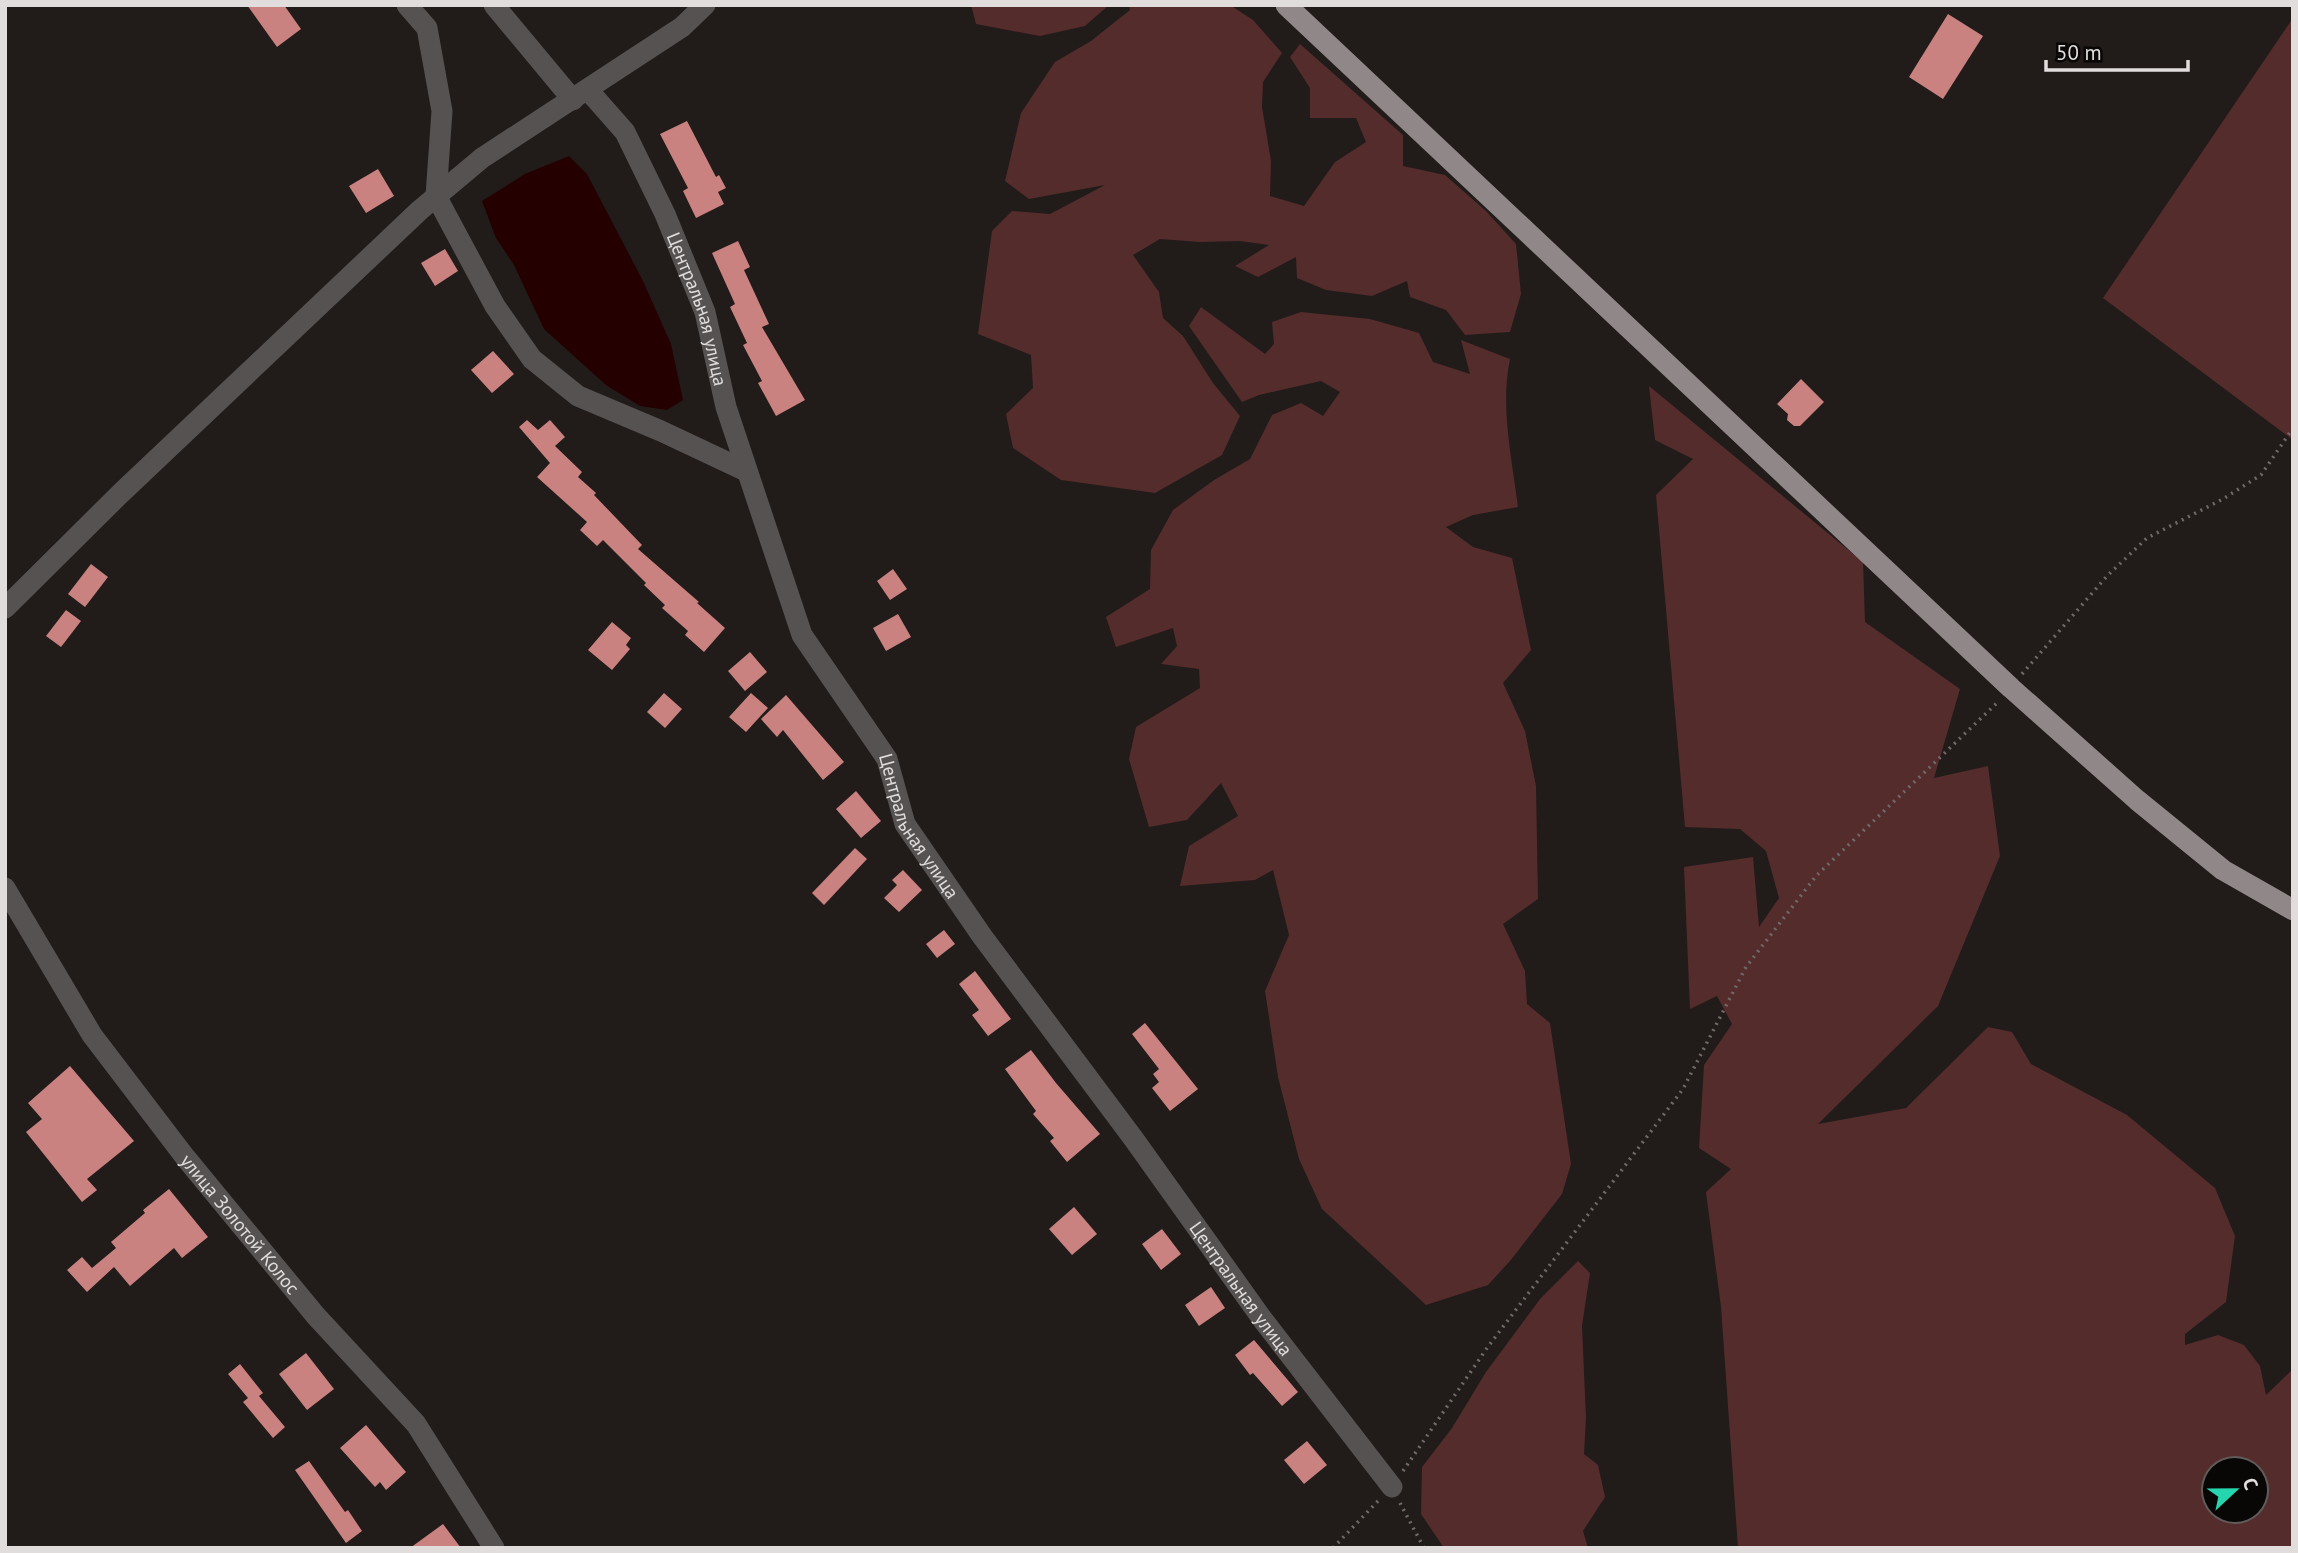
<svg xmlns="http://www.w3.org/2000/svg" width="2298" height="1553" viewBox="0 0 2298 1553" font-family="'PT Sans',sans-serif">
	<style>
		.green { fill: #542c2b; fill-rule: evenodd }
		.water { fill: #240001 }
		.building { fill: #c9827f }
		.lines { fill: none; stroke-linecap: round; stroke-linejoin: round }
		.path { stroke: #6f6a69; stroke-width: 3.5; stroke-dasharray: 2 5; stroke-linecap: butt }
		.minor { stroke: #565252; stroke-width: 21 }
		.major { stroke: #908888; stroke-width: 21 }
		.labels { text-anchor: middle; stroke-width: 7; stroke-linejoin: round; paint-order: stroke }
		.street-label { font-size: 19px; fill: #e2dddd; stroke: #090606 }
	</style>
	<rect width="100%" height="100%" fill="#211b1a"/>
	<g class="green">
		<path d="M971,5H1109L1085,26L1040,36L976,24Z"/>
		<path d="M1129,5H1230L1253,20L1282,53L1263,82L1262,107L1271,161L1270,196L1304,206L1335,162L1366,142L1356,118H1310V88L1290,57L1300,44L1403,135V166L1445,175L1486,211L1516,244L1521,294L1510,332L1465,335L1446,310L1410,297L1407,281L1372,296L1326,290L1297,278L1296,257L1258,277L1235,266L1269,245L1240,241L1200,242L1160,239L1133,255L1159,292L1163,318L1183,336L1213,383L1240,416L1222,455L1155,493L1061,480L1013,448L1006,414L1033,388L1031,355L978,334L992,231L1012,211L1050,214L1105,185L1029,199L1005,181L1021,113L1055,62L1091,41L1130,10Z"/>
		<path d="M2293,18V440L2103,298Z"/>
		<path d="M1201,307L1265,354L1274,344L1272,322L1301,312L1370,319L1419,333L1433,362L1470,374L1461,340L1510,359C1500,407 1512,459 1518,507L1473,515L1446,527L1473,547L1512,558L1531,650L1503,683L1525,731L1536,786L1538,899L1503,924L1525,971L1527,1004L1550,1023L1571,1164L1562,1194L1510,1261L1488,1285L1426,1305L1322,1209L1299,1159L1278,1077L1265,991L1289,935L1273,870L1255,880L1180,886L1189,846L1238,816L1221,783L1187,820L1149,827L1129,759L1136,727L1200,688L1199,669L1161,664L1177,646L1173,628L1116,647L1106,617L1150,589L1151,550L1173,510L1214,480L1250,459L1272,415L1301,403L1323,416L1340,392L1321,381L1259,395L1242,402L1189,326Z"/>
		<path d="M1649,386L1863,562L1865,622L1960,689L1934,778L1988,766L2000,856L1938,1006L1818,1124L1906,1108L1988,1027L2012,1032L2031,1064L2127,1115L2215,1188L2235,1236L2226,1302L2185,1334V1345L2218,1335L2244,1345L2260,1366L2266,1395L2293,1369V1548H1738L1721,1307L1706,1192L1731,1169L1699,1148L1704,1065L1732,1024L1717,996L1690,1009L1684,867L1753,857L1759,927L1779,898L1766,851L1740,829L1685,827L1656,495L1693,459L1655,440ZM2214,1469H2256V1511H2214Z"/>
		<path d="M1578,1261L1590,1273L1582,1326L1586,1418L1584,1454L1598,1465L1605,1497L1583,1531L1588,1548H1444L1421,1514L1422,1467L1452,1428L1486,1372L1540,1299Z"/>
	</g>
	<path class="water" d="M569,156L587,174L643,281L671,344L683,400L667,410L640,406L606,385L544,329L514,265L496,238L482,201L525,174Z"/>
	<g class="building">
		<path d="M247,5H284L301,29L277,47Z"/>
		<path d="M1948,14L1983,36L1943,99L1909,77Z"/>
		<path d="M687,121L716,177L719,175L726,188L718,192L724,204L696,218L683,191L688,188L660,134Z"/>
		<path d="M378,169L394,196L366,213L349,186Z"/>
		<path d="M738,241L750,267L744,270L769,324L762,327L805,400L776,416L758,383L762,381L743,345L747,343L730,307L735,304L712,253Z"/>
		<path d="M445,249L458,271L435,286L421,263Z"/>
		<path d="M493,351L514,374L492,393L471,370Z"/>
		<path d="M1801,379L1824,402L1800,426H1794L1787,420L1788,414L1777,404Z"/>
		<path d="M527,420L538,430L550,420L565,437L555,446L582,472L578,477L596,493L594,495L642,545L638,549L699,602L697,603L725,628L704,652L685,635L688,631L662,608L665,605L644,585L646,583L603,540L597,546L580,530L587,522L537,477L550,463L519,427Z"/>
		<path d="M91,564L108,577L85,607L68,594Z"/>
		<path d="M893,569L907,589L890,600L877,581Z"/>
		<path d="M66,610L81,621L61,647L46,636Z"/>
		<path d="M898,614L911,637L886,651L873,628Z"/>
		<path d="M612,622L631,638L626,645L630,649L612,670L588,650Z"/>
		<path d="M750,652L767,672L745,691L728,671Z"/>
		<path d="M664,693L682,709L665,728L647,712Z"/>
		<path d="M751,693L768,708L746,732L729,717Z"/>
		<path d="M786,695L844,762L823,780L783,730L777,737L761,719Z"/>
		<path d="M856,791L881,821L861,838L836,809Z"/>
		<path d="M855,848L867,859L824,905L812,893Z"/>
		<path d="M903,870L922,890L899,912L884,898L897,885L892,880Z"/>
		<path d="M944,930L955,944L937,958L926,944Z"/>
		<path d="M975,971L1011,1019L988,1036L972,1015L979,1010L959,984Z"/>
		<path d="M1145,1023L1198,1089L1170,1111L1152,1088L1159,1082L1153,1074L1159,1069L1132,1034Z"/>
		<path d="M1031,1050L1056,1083L1100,1134L1067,1162L1050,1141L1054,1138L1033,1114L1036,1111L1005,1069Z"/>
		<path d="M70,1066L134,1141L87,1179L97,1190L82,1202L26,1132L42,1119L28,1103Z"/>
		<path d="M169,1189L208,1237L182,1258L174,1248L130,1286L114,1267L87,1292L67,1270L82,1257L92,1268L116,1248L111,1242L145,1213L143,1210Z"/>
		<path d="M1074,1207L1097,1234L1072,1255L1049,1229Z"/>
		<path d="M1162,1229L1181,1254L1161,1270L1142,1244Z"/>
		<path d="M1211,1287L1225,1308L1199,1326L1185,1305Z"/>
		<path d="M1254,1340L1298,1392L1282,1406L1253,1373L1250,1375L1235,1355Z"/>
		<path d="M306,1353L334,1389L307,1410L279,1374Z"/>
		<path d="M240,1364L263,1393L259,1396L285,1427L273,1438L243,1402L248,1398L228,1374Z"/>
		<path d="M366,1425L406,1472L386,1490L380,1482L375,1487L340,1448Z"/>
		<path d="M1307,1441L1327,1465L1304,1484L1284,1460Z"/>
		<path d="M309,1461L345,1512L348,1510L362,1531L346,1543L295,1470Z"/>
		<path d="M443,1524L461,1548H410Z"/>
	</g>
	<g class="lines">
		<g class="path">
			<path d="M2022,674L2107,576L2147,538L2223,499L2261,475L2293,428"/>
			<path d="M1403,1471L1487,1348L1683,1089L1746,967L1816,876L1999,701"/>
			<path d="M1400,1503L1424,1548"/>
			<path d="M1333,1548L1378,1501"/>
		</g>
		<g class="minor">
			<path d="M407,5L427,28L442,111L436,196L495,306L532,359L578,396L661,431L746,471"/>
			<path d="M494,5L573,100"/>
			<path id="s1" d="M588,90L625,132L665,214L705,312L726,407L802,635L887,759L905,824L982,936L1133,1138L1263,1320L1392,1487"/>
			<path d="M5,608L121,493L420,210L482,158L682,27L705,5"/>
			<path id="s2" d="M5,888L92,1035L185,1157L316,1316L416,1424L494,1548"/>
		</g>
		<path class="major" d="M1286,5L2011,688L2137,800L2223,870L2293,910"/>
	</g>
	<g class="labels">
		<g class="street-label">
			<text dy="7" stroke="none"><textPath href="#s1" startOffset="248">Центральная улица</textPath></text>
			<text dy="7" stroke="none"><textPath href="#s1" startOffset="816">Центральная улица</textPath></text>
			<text dy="7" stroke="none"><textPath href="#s2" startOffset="411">улица Золотой Колос</textPath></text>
			<text dy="7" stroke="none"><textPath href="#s1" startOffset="1382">Центральная улица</textPath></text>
		</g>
	</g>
	<rect width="2298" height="1553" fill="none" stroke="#e2dddd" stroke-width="14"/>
	<g transform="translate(2235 1490) rotate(68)"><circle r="33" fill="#090606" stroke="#605c5c" stroke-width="2"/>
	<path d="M0-5L12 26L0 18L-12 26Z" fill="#25d5ae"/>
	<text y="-10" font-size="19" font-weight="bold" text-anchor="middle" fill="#e2dddd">С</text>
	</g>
	<path d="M2046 60v10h142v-10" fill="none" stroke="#e2dddd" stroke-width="3.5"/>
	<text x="2056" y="60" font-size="21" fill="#e2dddd" stroke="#090606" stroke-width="5" paint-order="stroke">50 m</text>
</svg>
